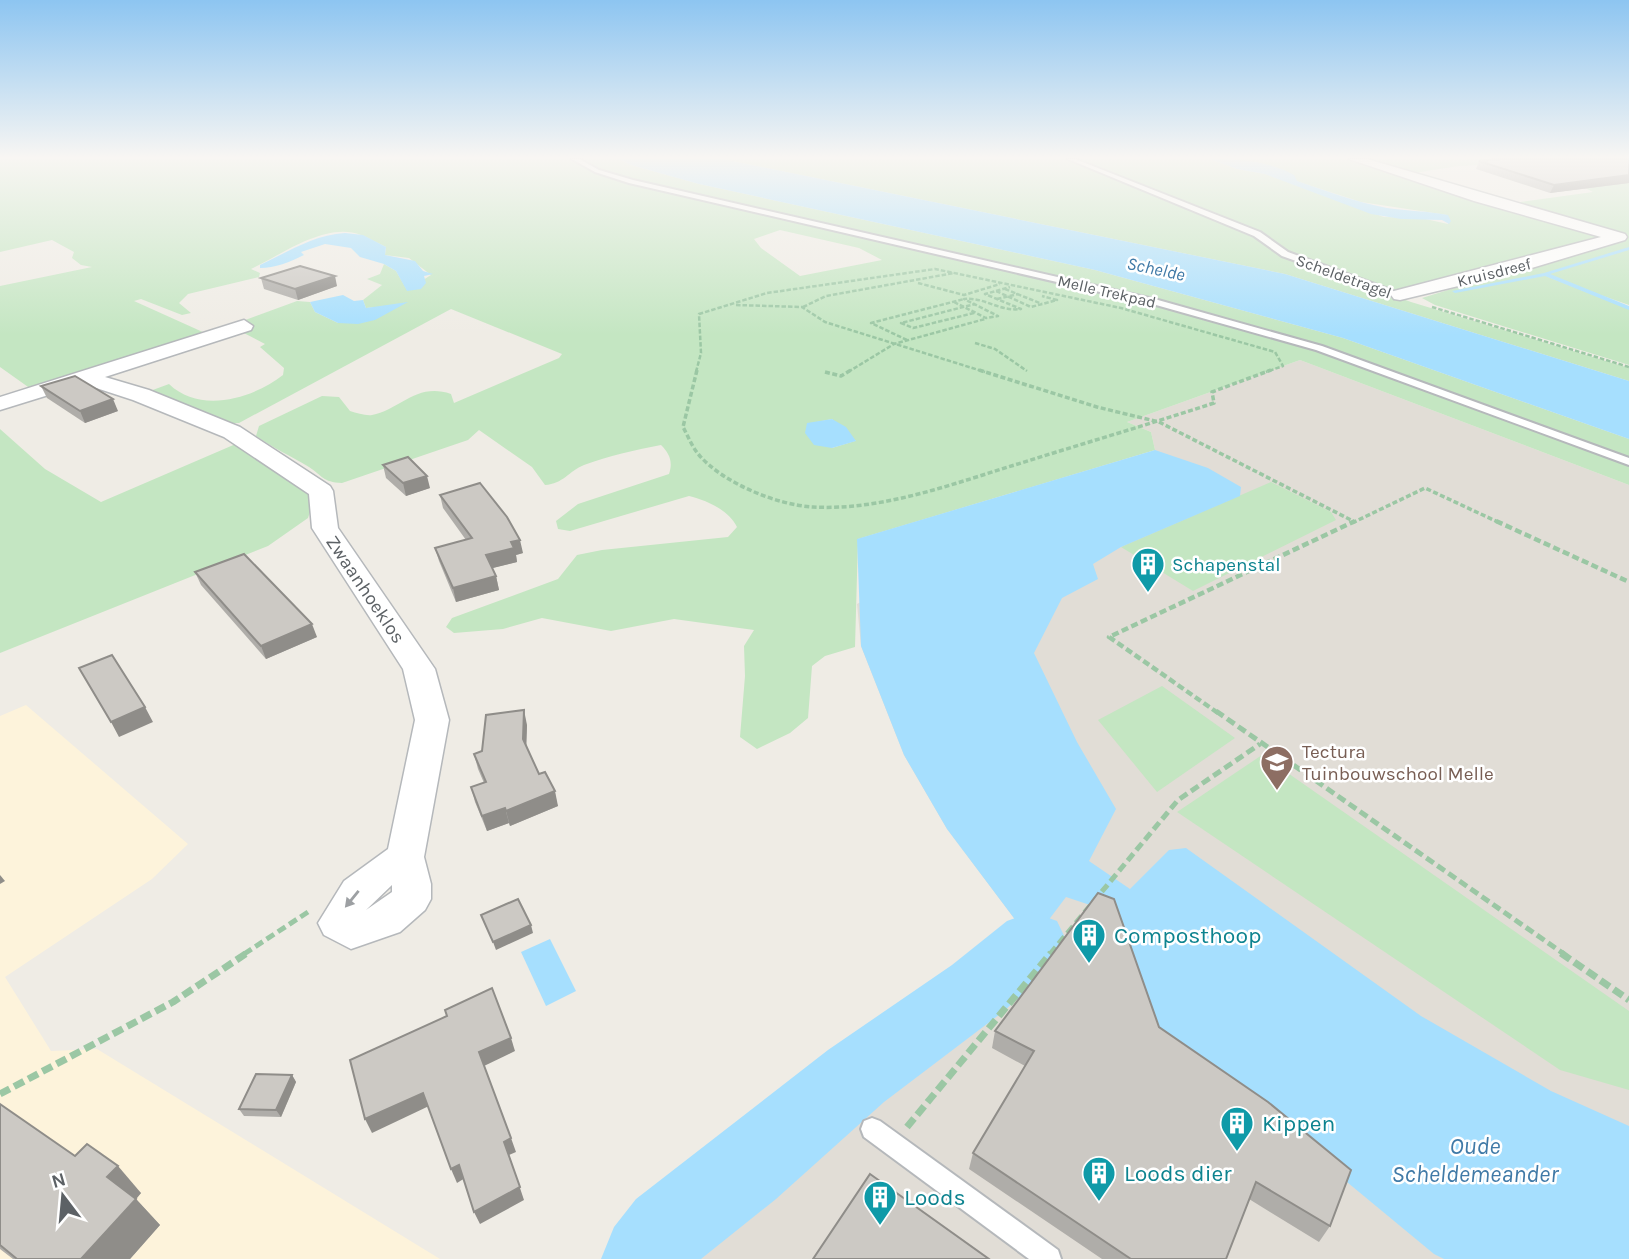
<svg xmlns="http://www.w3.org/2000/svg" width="1629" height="1259" viewBox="0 0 1629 1259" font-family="Karla,sans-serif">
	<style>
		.commercial { fill: #fdf3db }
		.education { fill: #e1ddd6 }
		.green { fill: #c4e6c2; fill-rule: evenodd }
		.water { fill: #a6dffe }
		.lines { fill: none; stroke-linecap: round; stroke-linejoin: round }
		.stream { fill: #a6dffe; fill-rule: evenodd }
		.river { fill: #a6dffe; fill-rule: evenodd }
		.lane-casing { stroke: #b5b8bb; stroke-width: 4 }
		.street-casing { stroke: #b5b8bb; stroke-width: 3 }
		.path-far4 { stroke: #9bc7a4; stroke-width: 2.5; stroke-dasharray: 4.5 2; stroke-linecap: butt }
		.path-far3 { stroke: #9bc7a4; stroke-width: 3.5; stroke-dasharray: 5 2.5; stroke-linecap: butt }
		.path-far2 { stroke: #9bc7a4; stroke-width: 4.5; stroke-dasharray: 7 3.5; stroke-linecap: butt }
		.path-far1 { stroke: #9bc7a4; stroke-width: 5; stroke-dasharray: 9 4.5; stroke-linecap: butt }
		.path { stroke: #9bc7a4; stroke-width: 7; stroke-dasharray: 11 5; stroke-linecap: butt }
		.lane { fill: #fff; fill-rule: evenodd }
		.street { fill: #fff; fill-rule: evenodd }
		.wall { fill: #afada9 }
		.shaded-wall { fill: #8f8d89 }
		.building { fill: #ccc9c4; stroke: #8f8d89; stroke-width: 2 }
		.oneway { fill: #9da0a3 }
		.labels { text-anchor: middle; stroke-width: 5; stroke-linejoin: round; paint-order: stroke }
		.far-street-label { font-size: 16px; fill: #5c6165; stroke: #fff }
		.far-water-label { font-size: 18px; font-style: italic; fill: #407aa7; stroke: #fff }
		.culture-label { font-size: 19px; fill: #0d838f; stroke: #fff; text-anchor: start }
		.street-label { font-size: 19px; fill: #5c6165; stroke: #fff }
		.education-label { font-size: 19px; fill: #785e54; stroke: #fff; text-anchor: start }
		.near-culture-label { font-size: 23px; fill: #0d838f; stroke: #fff; text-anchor: start }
		.near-water-label { font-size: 24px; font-style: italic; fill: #407aa7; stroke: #fff }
	</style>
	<rect width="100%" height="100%" fill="#efece5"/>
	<path class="commercial" d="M26,705L188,844L152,879L5,977L51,1051L97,1049L440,1259H0V716Z"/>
	<path class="education" d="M1300,360L1629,485V1259H646L667,1230L746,1169L856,1076L978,988L1032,942L947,829L904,755L861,646L857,604L1155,450L1151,432L1127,422Z"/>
	<g class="green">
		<path d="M0,159H619L631,165L699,184L1095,270L1343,338L1629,439V485L1300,360L1127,422L1151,432L1155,450L858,539L855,647L825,656L812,666L808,718L790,733L757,749L740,737L745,676L744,646L754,630L674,619L611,631L542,618L503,629L454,633L446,627L452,618L558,579L577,555L602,550L728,537L737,527C729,510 706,500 689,496L570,531L558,529L556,521L578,504L669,474C673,462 670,454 661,445C634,450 609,456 584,465C569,471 563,484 545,485L532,467L479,430L468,440L342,483C322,482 323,476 309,467C291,456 273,448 256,436L259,426L322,396L339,397L350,411C357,413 366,416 372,415C400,410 416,382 451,394L454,403L559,358L562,354L451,309L239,423H229L150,391L169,384C200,414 252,399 283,375L284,368L260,347L265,344L240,331V322L297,301L310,302L315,312L338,323L376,307L366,308L363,300L382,285L367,279L380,274L384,264L396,271L407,290L431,275L409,258L385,255L386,247C377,243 369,238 361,235C326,221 281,255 251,269L260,273L259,277L188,294L179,303L191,313L182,315L141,299L134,301L205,333L31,389L0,367V286L92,267L81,265L72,258L74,252L52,240L0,252ZM780,230L859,248L882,260L800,276L761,248L754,239ZM832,419L856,441H855L832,448L807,424Z"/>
		<path d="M723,159H1068L1255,235L1283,255L1411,302L1629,368V381L1285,274Z"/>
		<path d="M1074,159H1210L1237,169L1265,174L1384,217L1421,218L1448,224L1447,215L1361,202L1296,181L1288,172L1232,159H1629V305L1546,276L1629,309V365L1435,305L1422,298L1500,274L1402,290L1382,288L1285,253L1252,230ZM1534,162L1593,192L1514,203L1414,173L1459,166Z"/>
		<path d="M0,429L45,469L101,502L238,443L307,491L312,506L308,518L268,546L0,653Z"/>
		<path d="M1271,482L1331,512L1336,520L1193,591L1121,547Z"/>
		<path d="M1162,686L1235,738L1157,792L1098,720Z"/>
		<path d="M1262,755L1629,1011V1090L1560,1070L1177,812Z"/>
	</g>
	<g class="water">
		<path d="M619,159H723L1285,274L1629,381V439L1343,338L1095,270L699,184L631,165Z"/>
		<path d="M1210,159C1237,159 1270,161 1294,175L1297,181C1326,191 1356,202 1387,208C1407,211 1428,211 1448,215L1451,221L1449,224L1442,220L1401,219L1371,214L1265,174L1237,169Z"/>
		<path d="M345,233L363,235L386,247L385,255L415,261L423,271L433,274L424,276L426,283L421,289L407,291L396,271L384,264L360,257L351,248L325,244L301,252L304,255C290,262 275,268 260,268V265C288,252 313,235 345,233Z"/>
		<path d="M343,295L354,301L363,300L366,308L408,302L375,320L358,324L338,323L315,312L310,302Z"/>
		<path d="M832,419L846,427L856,441L832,448L814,445L805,433L807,423Z"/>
		<path d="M1155,450L1208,468L1241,487L1240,496L1121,547L1093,564L1098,579L1062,598L1034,653L1077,742L1116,809L1089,861L1130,889L1169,850L1186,848L1421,1016L1551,1091L1629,1126V1259H1444L1434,1254L1278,1125L1146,1023L1114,913L1066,897L1032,942L947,829L904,755L861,646L857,539Z"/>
		<path d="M550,939L576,991L546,1006L521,952Z"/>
	</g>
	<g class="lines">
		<path class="stream" d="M1629,247V250L1550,274L1629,306V310L1545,276L1455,293L1452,291L1544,273Z"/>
		<path class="river" d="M1032,912L1057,921L1067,942L1057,963L1004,1011L884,1102L776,1199L701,1259H601L614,1227L636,1199L828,1050L952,965L1007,921Z"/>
		<defs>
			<g id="lane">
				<path d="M572,159H579L599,170L633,180L1158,300L1322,346L1629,458V465L1316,350L1156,305L629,183L595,172Z"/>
				<path d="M1068,159H1075L1260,232L1288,252L1404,295L1397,297L1282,256L1254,236Z"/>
				<path d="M872,1118L880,1121L1058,1250L1061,1259H1029L864,1137L861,1129L864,1121Z"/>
			</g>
			<g id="street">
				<path d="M1349,159H1367L1625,234L1627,237L1625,240L1525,270L1400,300L1394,299L1391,295L1394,291L1601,237L1474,201Z"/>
				<path d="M244,320L253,326L251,330L105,377L149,390L240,427L330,486L333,491L338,528L435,669L449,720L424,857L431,884V899L425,910L400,932L351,949L324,935L318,923L344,881L388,849L415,720L403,669L312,528L309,494L224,437L133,400L84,384L0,410V397ZM392,885V892L366,910Z"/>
			</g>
		</defs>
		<use href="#lane" class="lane-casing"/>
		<use href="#street" class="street-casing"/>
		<g class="path-far4">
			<path d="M918,283L964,295L1000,284"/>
			<path d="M1005,289L1042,304"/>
			<path d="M996,291L1010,287"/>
			<path d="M997,299L1018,294"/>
			<path d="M954,302L986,318L998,316L964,299C985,297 1000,312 1021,309L985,294L996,291L1031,307L1057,300L1042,296"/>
			<path d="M736,305L802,307L825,322L985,372"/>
			<path d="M803,307L826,296L954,273"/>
			<path d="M1432,307L1629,367"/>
			<path d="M974,313L913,328L901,323L975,304"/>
			<path d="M907,340L871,323L964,299"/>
			<path d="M975,343L995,349L1027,371"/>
			<path d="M696,372L701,353L699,314L767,293L935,269L1121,308L1275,352L1283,366L1266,372"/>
			<path d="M848,372L894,344L985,319"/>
		</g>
		<g class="path-far3">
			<path d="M697,370L683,427C688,436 692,447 699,455C723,483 777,505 813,507C883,511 955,483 1021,463C1085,443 1150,424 1214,403L1212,392L1271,370"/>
			<path d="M979,370L1097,407L1159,422L1353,521"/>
			<path d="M825,372L841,376L851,370"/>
			<path d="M1352,523L1425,488L1500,523"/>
		</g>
		<g class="path-far2">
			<path d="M1496,521L1629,582"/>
			<path d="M1218,713L1109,637L1355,521"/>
		</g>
		<g class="path-far1">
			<path d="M1216,711L1564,954"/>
			<path d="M244,954L308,912"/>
			<path d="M1050,954L1178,800L1260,744"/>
		</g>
		<g class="path">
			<path d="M1561,953L1629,1000"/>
			<path d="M0,1094L173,1002L247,953"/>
			<path d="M907,1127L1051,953"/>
		</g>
		<use href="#lane" class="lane"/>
		<use href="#street" class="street"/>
	</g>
	<g class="wall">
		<path d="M1629,159V183L1550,193L1476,169L1479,161Z"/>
		<path d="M261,278L337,286L298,300L264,289Z"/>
		<path d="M41,386L118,411L85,423L47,398Z"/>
		<path d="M383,465L430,488L406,496L386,478Z"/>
		<path d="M440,495L523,553L516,555L517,562L492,568L496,576L499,590L456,602L439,561L435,548L466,540L443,508Z"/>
		<path d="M195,572L317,637L266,659L201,585Z"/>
		<path d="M527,725L526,747L539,774L558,806L510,826L509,823L487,831L475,802L471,787L484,783L478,769L474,754L482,751Z"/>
		<path d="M1159,1027L1330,1226L1319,1242L1249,1199L1226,1259H1102L969,1169L973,1153L1025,1066L992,1048L995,1031Z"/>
		<path d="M292,1075L296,1082L281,1117L244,1116L239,1109Z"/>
		<path d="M0,1104L75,1156L141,1193L136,1199L160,1225L130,1259H13L0,1249Z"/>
	</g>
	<g class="shaded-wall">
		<path d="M1629,175V183L1550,193L1554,185Z"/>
		<path d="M335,276L337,286L298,300L295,289Z"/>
		<path d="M113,399L118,411L85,423L80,411Z"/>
		<path d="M427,476L430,488L406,496L403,483Z"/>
		<path d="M520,540L523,553L516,555L517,562L489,569L486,555L511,542Z"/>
		<path d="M496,576L499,590L456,602L453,588Z"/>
		<path d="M312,624L317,637L266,659L261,646Z"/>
		<path d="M145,707L153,722L119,737L111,722Z"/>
		<path d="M524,710L527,725L526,754L523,739Z"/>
		<path d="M555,791L558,806L510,826L506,811Z"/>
		<path d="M505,808L509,823L487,831L482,816Z"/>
		<path d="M0,875L5,881L0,884Z"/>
		<path d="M531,925L533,933L496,950L493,942Z"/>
		<path d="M511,1038L515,1051L484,1066L479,1052Z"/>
		<path d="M292,1075L296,1082L281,1117L276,1110Z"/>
		<path d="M423,1093L429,1106L372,1133L365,1119Z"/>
		<path d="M511,1138L516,1152L509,1155L524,1200L480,1224L474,1212L504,1142Z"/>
		<path d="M459,1165L465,1178L457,1183L451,1169Z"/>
		<path d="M118,1166L141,1193L131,1205L107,1177Z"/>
		<path d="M136,1199L160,1225L130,1259H81Z"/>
	</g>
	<g class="building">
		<path d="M1503,159H1629V175L1554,185L1479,161Z"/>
		<path d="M300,266L335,276L295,289L261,278Z"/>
		<path d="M75,376L113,399L80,411L41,386Z"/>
		<path d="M408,457L427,476L403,483L383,465Z"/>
		<path d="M480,483L507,517L520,540L511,542L514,548L486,555L496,576L453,588L435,548L472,538L440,495Z"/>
		<path d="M244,554L312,624L261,646L195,572Z"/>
		<path d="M112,655L145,707L111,722L79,668Z"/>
		<path d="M524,710L523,739L539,774L545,772L555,791L506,811L505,808L482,816L471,787L486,782L474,754L482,751L486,715Z"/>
		<path d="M1098,893L1114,899L1159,1027L1268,1102L1351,1170L1330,1226L1256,1182L1226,1259H1131L973,1153L1034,1051L995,1031Z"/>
		<path d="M518,899L531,925L493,942L481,915Z"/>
		<path d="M492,988L511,1038L479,1052L511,1138L504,1142L520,1187L474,1212L459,1165L451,1169L423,1093L365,1119L350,1060L447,1016L445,1010Z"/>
		<path d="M256,1074L292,1075L276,1110L239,1109Z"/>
		<path d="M0,1104L75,1156L87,1144L118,1166L107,1177L136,1199L81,1259H17L0,1245Z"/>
		<path d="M870,1174L989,1259H813Z"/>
	</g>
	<defs><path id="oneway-solid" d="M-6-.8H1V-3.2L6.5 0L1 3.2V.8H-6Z" transform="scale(1.75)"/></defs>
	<use class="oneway" href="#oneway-solid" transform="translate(352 899) rotate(129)"/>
	<linearGradient id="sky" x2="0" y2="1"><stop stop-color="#8dc5f1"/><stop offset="0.47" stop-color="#f8f6f3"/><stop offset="1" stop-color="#f8f6f3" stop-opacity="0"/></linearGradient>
	<rect width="1629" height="335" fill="url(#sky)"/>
	<defs>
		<symbol id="building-pin" viewBox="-11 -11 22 30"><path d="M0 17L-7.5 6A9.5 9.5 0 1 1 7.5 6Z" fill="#0f9aa8" stroke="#fff"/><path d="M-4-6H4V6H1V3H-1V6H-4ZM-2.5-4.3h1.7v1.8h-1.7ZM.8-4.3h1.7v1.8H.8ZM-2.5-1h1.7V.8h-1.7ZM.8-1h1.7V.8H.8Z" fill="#fff"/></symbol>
		<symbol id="school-pin" viewBox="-11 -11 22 30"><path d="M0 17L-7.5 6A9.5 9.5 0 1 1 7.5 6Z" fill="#8d6e63" stroke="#fff"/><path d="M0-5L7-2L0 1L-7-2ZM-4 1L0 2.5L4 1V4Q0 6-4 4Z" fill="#fff"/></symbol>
	</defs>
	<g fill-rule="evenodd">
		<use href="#building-pin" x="1129" y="545" width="38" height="52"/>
		<use href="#school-pin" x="1258" y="743" width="38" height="52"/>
		<use href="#building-pin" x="1070" y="916" width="38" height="52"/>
		<use href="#building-pin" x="1218" y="1104" width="38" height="52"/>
		<use href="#building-pin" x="1080" y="1154" width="38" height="52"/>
		<use href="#building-pin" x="861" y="1178" width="38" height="52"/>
	</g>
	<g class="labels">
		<g class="far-street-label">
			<text transform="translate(1494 272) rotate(-14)" y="6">Kruisdreef</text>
			<text transform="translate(1344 276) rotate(20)" y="6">Scheldetragel</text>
			<text transform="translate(1107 291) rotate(13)" y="6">Melle Trekpad</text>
		</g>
		<g class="far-water-label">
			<text transform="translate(1156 269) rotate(12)" y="6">Schelde</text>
		</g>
		<g class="culture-label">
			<text x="1172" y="571">Schapenstal</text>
		</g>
		<g class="street-label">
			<text transform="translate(366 589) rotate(56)" y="7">Zwaanhoeklos</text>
		</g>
		<g class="education-label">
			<text x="1302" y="758">Tectura<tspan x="1302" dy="22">Tuinbouwschool Melle</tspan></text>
		</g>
		<g class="near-culture-label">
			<text x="1114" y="943">Composthoop</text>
			<text x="1262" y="1131">Kippen</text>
			<text x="1124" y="1181">Loods dier</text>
			<text x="904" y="1205">Loods</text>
		</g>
		<g class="near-water-label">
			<text x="1475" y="1154">Oude<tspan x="1475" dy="28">Scheldemeander</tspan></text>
		</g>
	</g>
	<g transform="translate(63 1196) rotate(344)" stroke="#ffffff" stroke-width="5" paint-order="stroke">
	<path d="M0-5L12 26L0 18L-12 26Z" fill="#5c6165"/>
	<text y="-10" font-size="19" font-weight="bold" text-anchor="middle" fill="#5c6165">N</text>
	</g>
</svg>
